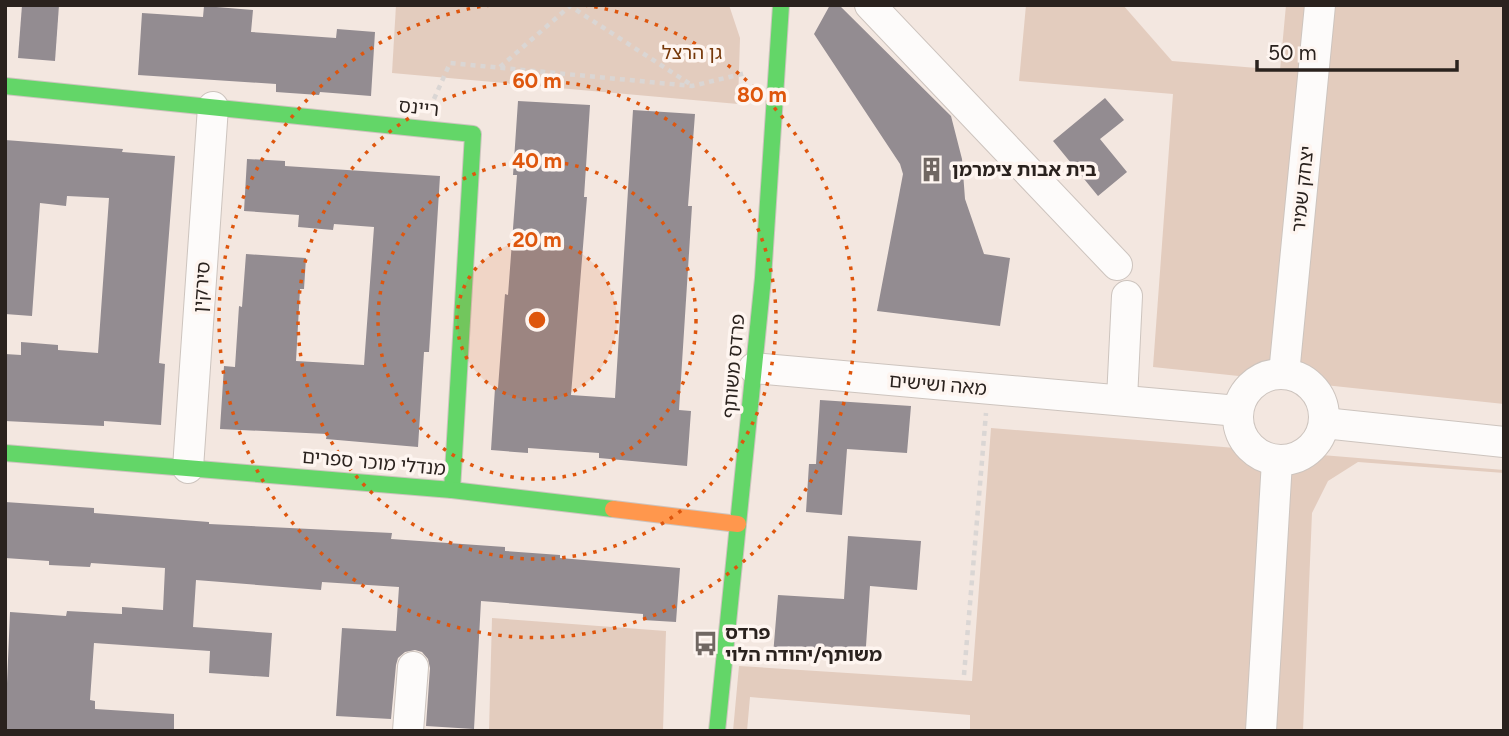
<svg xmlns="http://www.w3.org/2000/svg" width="1509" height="736" viewBox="0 0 1509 736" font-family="Figtree,'Noto Sans Hebrew',sans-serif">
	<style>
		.green { fill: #e3ccbe }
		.building { fill: #938c91 }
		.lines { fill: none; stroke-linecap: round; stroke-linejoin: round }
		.street-casing { stroke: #cdc4be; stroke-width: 32 }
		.fast-casing { stroke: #cdc4be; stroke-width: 18 }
		.slow-casing { stroke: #cdc4be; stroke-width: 18 }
		.path { stroke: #dad6d4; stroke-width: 4.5; stroke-dasharray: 5 5; stroke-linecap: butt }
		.street { stroke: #fdfbfa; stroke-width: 30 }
		.fast { stroke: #63d668; stroke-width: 16 }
		.slow { stroke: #ff974d; stroke-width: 16 }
		.ring { fill: none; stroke: #de560d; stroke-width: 3.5; stroke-dasharray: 3.5 7 }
		.labels { text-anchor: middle; stroke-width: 7; stroke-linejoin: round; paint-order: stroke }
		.park-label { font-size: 19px; fill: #763809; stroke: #fef5f0 }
		.street-label { font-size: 19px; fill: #2a221e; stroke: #fef5f0 }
		.poi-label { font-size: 19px; font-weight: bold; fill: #2a221e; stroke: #fef5f0; text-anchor: start }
		.centre { fill: #de560d; stroke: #fef5f0; stroke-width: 3.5 }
		.ring-label { font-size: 21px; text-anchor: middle; font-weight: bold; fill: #de560d; stroke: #fef5f0; stroke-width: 7; stroke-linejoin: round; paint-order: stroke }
	</style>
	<rect width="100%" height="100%" fill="#f3e7e0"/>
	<g class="green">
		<path d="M396,5H729L740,38L738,104L392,73Z"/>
		<path d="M1026,5H1123L1172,61L1280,70L1286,5H1504V404L1153,367L1173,94L1019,81Z"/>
		<path d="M991,428L1504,470V473L1358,462L1328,481L1312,513L1303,731H970V715L750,697L747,731H733L739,666L972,681Z"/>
		<path d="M492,618L666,631L663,731H489Z"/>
	</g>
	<g class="building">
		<path d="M22,5H59L55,61L18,58Z"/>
		<path d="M830,5H839L951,116L962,159L965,199L984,254L1010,258L1000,326L877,311L903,174L900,164L814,34Z"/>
		<path d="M204,6L253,10L251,32L336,38L337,29L375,32L371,96L320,92L319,95L290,93L276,92V84L138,75L142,13L203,17Z"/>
		<path d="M1105,98L1124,120L1100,139L1127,172L1098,196L1053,141Z"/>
		<path d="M518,101L590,105L584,197H587L571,395L615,398L633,110L695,114L688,206H692L679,410L691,411L687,466L599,458V453L528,448V453L491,450L495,388H498L505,294L508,295L517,175H513Z"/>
		<path d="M5,140L123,149L122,152L175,156L159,363L165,364L161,425L104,421V426L5,421V354L21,355V342L58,345V350L98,353L109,198L67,196L66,206L40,203L32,316L5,314Z"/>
		<path d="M247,159L285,161V166L440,176L429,352H424L418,447L326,439L327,434L220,429L224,366L235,367L239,306L242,307L246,254L306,258L304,289H300L296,361L364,365L374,227L334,224L333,230L298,227L299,215L244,211Z"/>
		<path d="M820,400L911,406L907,453L847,449L842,515L806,512L809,464H816Z"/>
		<path d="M5,502L94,508V513L209,522V524L392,533L391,539L505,547V551L560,555V558L680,568L676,622L643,620V614L481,601L474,729L426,726L430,668L428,659L422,652L415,650L405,652L398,658L396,665L391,719L336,716L342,628L396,631L399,587L322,582L321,590L196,580L193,627L272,633L269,677L209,673L210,651L94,643L90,700L95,701V709L174,714V731H5L10,612L66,616L67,611L122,614V607L163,610L165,568L91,563L90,567L49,565V561L5,558Z"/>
		<path d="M848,536L921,541L917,590L870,586L865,661L773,655L778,595L844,599Z"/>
	</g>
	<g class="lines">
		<defs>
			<g id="street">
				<path d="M870,5L1117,265"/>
				<path d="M754,368L1238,411"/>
				<path d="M1284,374L1320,5"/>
				<circle cx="1281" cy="417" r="43"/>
				<path d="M1122,399L1127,296"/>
				<path d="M1324,423L1504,442"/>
				<path d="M188,468L213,107"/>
				<path d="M408,731L413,667"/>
				<path d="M1261,731L1277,461"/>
			</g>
			<g id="fast">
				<path d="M5,86L473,134L452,490"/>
				<path d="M5,453L452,490L613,509"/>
				<path d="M717,731L763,278L781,5"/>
			</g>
			<path id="slow" d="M613,509L738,524"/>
		</defs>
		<use href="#street" class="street-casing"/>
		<use href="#fast" class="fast-casing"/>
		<use href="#slow" class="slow-casing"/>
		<g class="path">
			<path d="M500,67L570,6L690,84"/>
			<path d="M434,99L450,63L692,86L746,73"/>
			<path d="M964,675L986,413"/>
		</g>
		<use href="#street" class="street"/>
		<use href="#fast" class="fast"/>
		<use href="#slow" class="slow"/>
	</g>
	<circle cx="537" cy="320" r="80" fill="#de560d" fill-opacity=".12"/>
	<g class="ring">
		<circle cx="537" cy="320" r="80"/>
		<circle cx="537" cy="320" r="159"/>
		<circle cx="537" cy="320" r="239"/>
		<path d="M584 5A318 318 0 1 1 490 5"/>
	</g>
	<defs>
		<symbol id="building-bare" viewBox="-9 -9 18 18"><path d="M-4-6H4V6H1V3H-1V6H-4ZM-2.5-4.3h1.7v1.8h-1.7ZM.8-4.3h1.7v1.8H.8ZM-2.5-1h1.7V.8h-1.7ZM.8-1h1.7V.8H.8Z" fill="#706762" stroke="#fef5f0" stroke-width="2.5" paint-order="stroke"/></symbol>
		<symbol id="bus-bare" viewBox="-9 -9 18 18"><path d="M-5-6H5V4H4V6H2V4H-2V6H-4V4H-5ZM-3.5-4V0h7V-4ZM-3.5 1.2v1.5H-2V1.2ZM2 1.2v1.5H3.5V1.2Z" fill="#706762" stroke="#fef5f0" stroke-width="2.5" paint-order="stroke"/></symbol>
	</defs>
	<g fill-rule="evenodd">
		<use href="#building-bare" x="914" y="152" width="35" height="35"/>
		<use href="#bus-bare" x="688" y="626" width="35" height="35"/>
	</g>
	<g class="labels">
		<g class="park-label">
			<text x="692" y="59">גן הרצל</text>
		</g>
		<g class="street-label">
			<text transform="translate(419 107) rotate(6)" y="7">ריינס</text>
			<text transform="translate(1302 189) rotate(-84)" y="7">יצחק שמיר</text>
			<text transform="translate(201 287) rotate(-86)" y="7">סירקין</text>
			<text transform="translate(733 366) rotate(-85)" y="7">פרדס משותף</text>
			<text transform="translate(938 384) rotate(5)" y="7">מאה ושישים</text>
			<text transform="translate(374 462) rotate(5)" y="7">מנדלי מוכר ספרים</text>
		</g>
		<g class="poi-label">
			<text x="952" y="176">בית אבות צימרמן</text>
			<text x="725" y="639">פרדס<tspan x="725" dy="22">משותף/יהודה הלוי</tspan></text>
		</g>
	</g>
	<circle cx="537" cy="320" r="10" class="centre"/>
	<g class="ring-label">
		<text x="537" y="88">60 m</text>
		<text x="762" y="102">80 m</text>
		<text x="537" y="168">40 m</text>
		<text x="537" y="247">20 m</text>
	</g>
	<rect width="1509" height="736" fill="none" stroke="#2a221e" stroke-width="14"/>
	<path d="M1257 60v10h200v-10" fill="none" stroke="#2a221e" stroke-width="3.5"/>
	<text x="1268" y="60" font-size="21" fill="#2a221e" stroke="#fef5f0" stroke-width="5" paint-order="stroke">50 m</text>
</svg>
